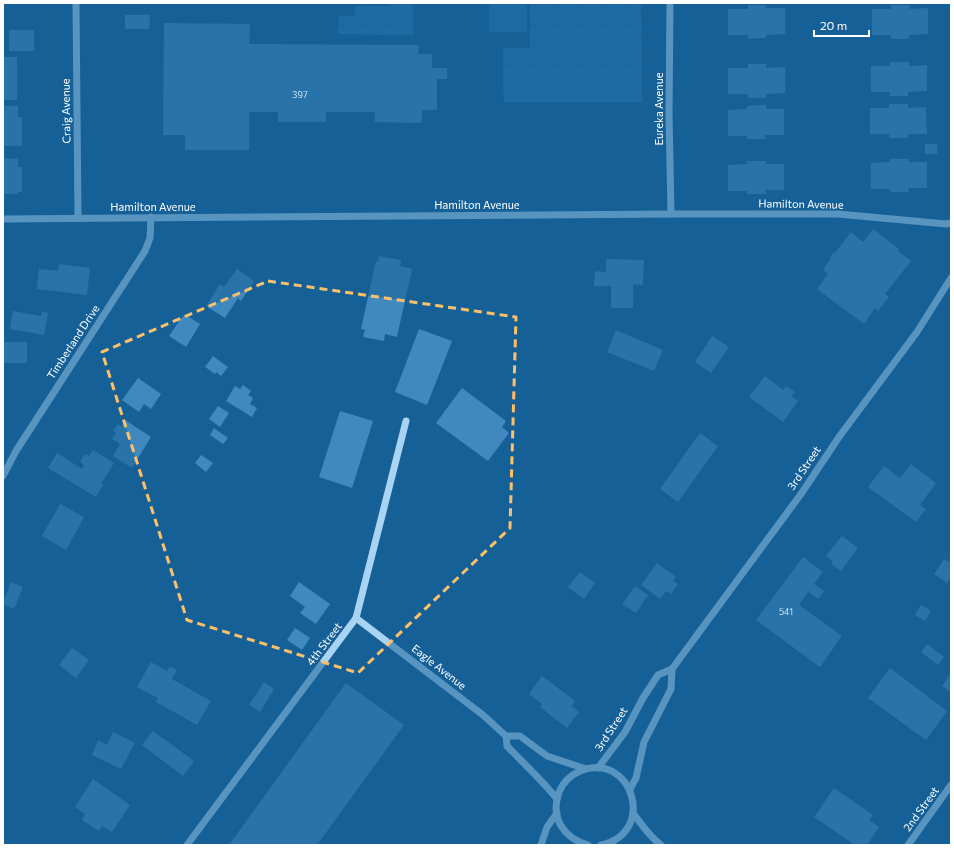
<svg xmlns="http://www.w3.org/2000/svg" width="954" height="848" viewBox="0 0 954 848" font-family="Commissioner,sans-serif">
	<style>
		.grass { fill: url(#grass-tufts) }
		.pitch { fill: #2579b4 }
		.building { fill: #3f89bf }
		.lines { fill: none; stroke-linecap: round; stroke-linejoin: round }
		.minor { stroke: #a9d3f2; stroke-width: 7 }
		.marked { fill: none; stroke: #ffc06a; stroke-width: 3; stroke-dasharray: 8 5; stroke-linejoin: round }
		.labels { text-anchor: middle; stroke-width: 3; stroke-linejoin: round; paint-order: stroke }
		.number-label { font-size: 9px; fill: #cfe2ef }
		.street-label { font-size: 11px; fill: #fff; stroke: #166098 }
	</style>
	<defs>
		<pattern id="grass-tufts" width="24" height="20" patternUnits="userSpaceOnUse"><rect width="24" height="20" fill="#2579b4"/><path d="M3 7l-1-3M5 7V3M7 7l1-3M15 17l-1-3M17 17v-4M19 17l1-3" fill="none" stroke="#386280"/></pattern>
	</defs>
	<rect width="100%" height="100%" fill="#166098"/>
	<g class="grass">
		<path d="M388,3H413V35L338,34L339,16H355V6H388Z"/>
		<path d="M530,3H641L642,102H504L503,82V48H530Z"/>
	</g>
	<rect class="pitch" x="489" y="3" width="38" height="29"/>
	<g class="building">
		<path d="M748,5H766V8H785V34L766,35V38L748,39V35H728V9H748Z"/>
		<path d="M891,5H910V9L928,8V34L909,35V39H891V35H872V9H891Z"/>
		<path d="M125,15H150L149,29H125Z"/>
		<path d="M164,23L250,24L249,44L419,45L418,54H432V68H447V79H437V110H422V123L375,122V112H326V122H278V112H249V150H185V135H163Z"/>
		<rect x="9" y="30" width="25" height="21"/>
		<rect x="3" y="57" width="14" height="43"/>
		<path d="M890,62H909V66L927,65V91L908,92V96H890V92H871V66H890Z"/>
		<path d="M748,64H766V68L785,67V93L766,94V98H748V94H728V68H748Z"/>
		<path d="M889,104H908V108L926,107L927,134H908V138H889V134H870V108H889Z"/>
		<path d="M766,105V109H784V135H765L766,139H747V136H728V110L747,109V106Z"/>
		<path d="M3,106H18V117H22V146H3Z"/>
		<rect x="925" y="144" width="12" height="10"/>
		<path d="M3,158L18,159V167H22V192H18V194H3Z"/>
		<path d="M890,159H909V162H927V188H908L909,192H890V189H871V163L890,162Z"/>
		<path d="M747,161H766V164H784V190H765L766,194H747V191H728V165L747,164Z"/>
		<path d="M873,229L899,249L898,251L911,261L885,294L889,297L878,311L875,308L864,324L817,289L828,274L823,270L831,258L830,257L834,252L835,253L851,232L863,242Z"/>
		<path d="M379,256L401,260L400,266L412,269L397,337L385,334L384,341L363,337L365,330L361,329L376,261L378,262Z"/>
		<path d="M606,259L644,260L643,285L633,284V308H611V286H594L595,271L606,272Z"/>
		<path d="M59,264L90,268L87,295L37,289L39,269L58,271Z"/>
		<path d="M237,269L254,281L241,301L238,298L225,318L206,306L220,284L224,287Z"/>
		<path d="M13,311L41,316L42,311L48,313L44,335L10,329Z"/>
		<path d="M184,314L200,324L186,347L169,336Z"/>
		<path d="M419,329L452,341L427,405L395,392Z"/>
		<path d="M616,330L663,350L654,371L607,352Z"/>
		<path d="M712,336L729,347L711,373L695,362Z"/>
		<rect x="4" y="342" width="23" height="21"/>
		<path d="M213,356L228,367L221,376L216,372L215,374L205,367Z"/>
		<path d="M765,376L783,390L786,386L795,392L791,396L798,401L783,422L749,397Z"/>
		<path d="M138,378L161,394L151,409L144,404L139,412L122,400Z"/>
		<path d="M243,385L251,391L248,395L253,398L250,404L257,408L252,417L226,401L235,386L240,389Z"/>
		<path d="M462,388L506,421L502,427L509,433L488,461L436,423Z"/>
		<path d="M218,406L229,413L220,427L209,419Z"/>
		<path d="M340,411L373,421L352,488L319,477Z"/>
		<path d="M125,420L151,437L132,468L113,456L120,444L112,439L116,433L113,431L118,424L121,426Z"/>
		<path d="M214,428L228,438L223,444L210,435Z"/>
		<path d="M700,433L718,446L678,502L660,489Z"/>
		<path d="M93,450L114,463L101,484L103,485L96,497L48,468L57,453L82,469L84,465L80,462L85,454L89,456Z"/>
		<path d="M201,455L213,463L206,472L195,463Z"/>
		<path d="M911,464L936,483L920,505L926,509L916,522L868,487L884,466L900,478Z"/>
		<path d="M60,504L84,517L66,550L42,536Z"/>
		<path d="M842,536L858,548L841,571L831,564L833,561L826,556Z"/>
		<path d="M803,557L823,572L814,584L824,591L818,599L808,592L799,605L842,636L820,667L756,620Z"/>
		<path d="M944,559L951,563V576L947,583L934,574Z"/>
		<path d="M657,563L676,577L673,581L678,584L671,594L666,591L660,599L641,585Z"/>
		<path d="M580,572L595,583L584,599L568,587Z"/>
		<path d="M11,582L23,587L14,609L3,604Z"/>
		<path d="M299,582L330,604L316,624L300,613L305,607L290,596Z"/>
		<path d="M635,586L648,595L636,613L622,604Z"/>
		<path d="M921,605L931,611L925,621L915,615Z"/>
		<path d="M295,628L310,638L302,650L287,640Z"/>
		<path d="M927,644L944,657L938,665L921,652Z"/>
		<path d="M72,648L89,660L76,678L59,665Z"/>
		<path d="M151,662L167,671L170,666L177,670L172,679L211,701L197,725L156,702L158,698L137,687Z"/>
		<path d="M890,668L947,711L926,740L868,698Z"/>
		<path d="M950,674L951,675V692L942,686Z"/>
		<path d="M542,676L575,701L572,706L579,712L567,728L540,707L542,704L529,694Z"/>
		<path d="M264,682L274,689L260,712L249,705Z"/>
		<path d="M346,683L404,725L317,845H229Z"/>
		<path d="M153,731L194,761L183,776L142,745Z"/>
		<path d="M113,732L135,743L121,769L92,755L98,740L107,745Z"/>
		<path d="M93,779L130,805L112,832L102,826L99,831L82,820L85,814L75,807Z"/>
		<path d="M834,788L873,815L869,820L879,827L867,845H855L814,817Z"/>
	</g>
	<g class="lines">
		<g class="minor">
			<path d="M76,3L78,218"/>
			<path d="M670,3L669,114L671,214"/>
			<path d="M3,219L671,214H838L946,224L951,223"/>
			<path d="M3,476L16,451L145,251L150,238L151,217"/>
			<path d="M356,618L483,715L506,736H520L547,756L586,769"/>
			<path d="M506,736L507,746C524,764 542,780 557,799"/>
			<path d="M598,768L625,732L643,698L658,675L672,669L801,494L839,437L917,332L951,278"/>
			<path d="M630,789L636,778L644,742L671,689L672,669"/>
			<path d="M633,813C642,825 649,836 661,845"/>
			<path d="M187,845L356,618L406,421"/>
			<path d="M541,845L547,827L557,813"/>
			<path d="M588,845C563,838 550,817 559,792C563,782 571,775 580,771C632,750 658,833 601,845"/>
			<path d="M908,845L951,785"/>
		</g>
	</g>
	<path d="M0 0H954V848H0ZM268,281L516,317L510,528L358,673L187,620L102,352Z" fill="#166098" fill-opacity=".55" fill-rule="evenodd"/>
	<path class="marked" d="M268,281L516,317L510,528L358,673L187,620L102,352Z"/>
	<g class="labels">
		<g class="number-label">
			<text x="300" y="98">397</text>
			<text x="786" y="615">541</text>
		</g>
		<g class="street-label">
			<text transform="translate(659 109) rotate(-90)" y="4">Eureka Avenue</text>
			<text transform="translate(66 111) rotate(-91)" y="4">Craig Avenue</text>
			<text transform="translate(801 204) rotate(1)" y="4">Hamilton Avenue</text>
			<text x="477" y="209">Hamilton Avenue</text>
			<text x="153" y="211">Hamilton Avenue</text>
			<text transform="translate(73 342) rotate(-57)" y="4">Timberland Drive</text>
			<text transform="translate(804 468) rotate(-56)" y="4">3rd Street</text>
			<text transform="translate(324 644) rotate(-53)" y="4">4th Street</text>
			<text transform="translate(439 667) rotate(38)" y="4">Eagle Avenue</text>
			<text transform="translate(611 729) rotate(-57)" y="4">3rd Street</text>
			<text transform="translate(921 809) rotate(-54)" y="4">2nd Street</text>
		</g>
	</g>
	<rect width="954" height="848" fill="none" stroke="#ffffff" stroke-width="8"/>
	<path d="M814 30v6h55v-6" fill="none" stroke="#ffffff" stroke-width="2"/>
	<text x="820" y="30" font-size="12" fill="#ffffff" stroke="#166098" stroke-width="3" paint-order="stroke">20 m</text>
</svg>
